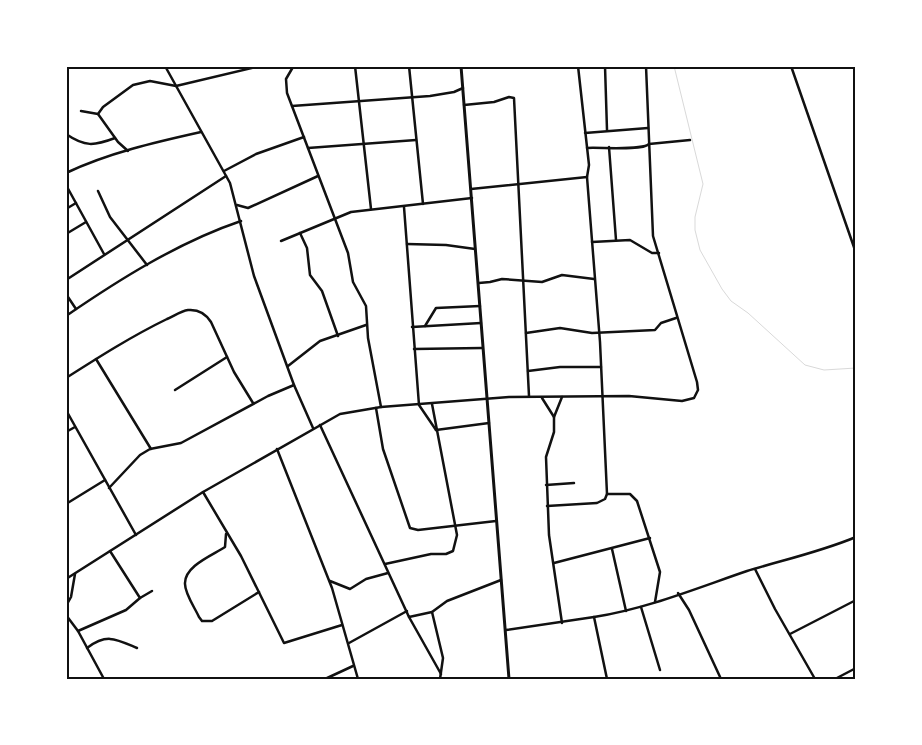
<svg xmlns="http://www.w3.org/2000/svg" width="922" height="745" viewBox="0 0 922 745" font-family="Ubuntu,sans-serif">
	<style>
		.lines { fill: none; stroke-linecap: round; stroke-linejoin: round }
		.stream { stroke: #d9d9d9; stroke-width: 1 }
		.minor { stroke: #111; stroke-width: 2.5 }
		.tertiary { stroke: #111; stroke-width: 3 }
		.neatline { fill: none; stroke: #111; stroke-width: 2 }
	</style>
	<rect width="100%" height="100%" fill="#fff"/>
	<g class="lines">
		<path class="stream" d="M674,66L703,184L695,217V230L700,250L722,289L731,301L748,313L805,365L824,370L856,368"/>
		<g class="minor">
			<path d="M165,66L230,183L254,276L294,385L313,428"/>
			<path d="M355,66L371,209"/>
			<path d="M409,66L423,204"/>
			<path d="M605,66L607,130"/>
			<path d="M791,66L856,253"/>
			<path d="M293,67L286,79L287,93L348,253L353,282L366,306L368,338L381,407"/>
			<path d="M464,105L494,102L509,97L514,98L529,396"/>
			<path d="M292,106L430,96L454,92L463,88"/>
			<path d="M81,111L98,114L118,142L128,151"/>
			<path d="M98,114L103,107L133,85L150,81L176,86L260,66"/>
			<path d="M585,133L648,128"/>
			<path d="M66,134C85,147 94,146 115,138"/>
			<path d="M609,147L616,240"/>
			<path d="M308,148L416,140"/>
			<path d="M587,148C599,147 642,151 649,144L690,140"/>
			<path d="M224,171L256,154L304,137"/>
			<path d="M66,173C108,153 156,142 201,132"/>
			<path d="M66,185L104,254"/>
			<path d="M471,189L587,177"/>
			<path d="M98,191L110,217L147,265"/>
			<path d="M237,205L248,208L318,176"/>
			<path d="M404,207L419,405L436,430"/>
			<path d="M66,209L76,203"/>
			<path d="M300,233L307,248L310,275L322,291L338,336"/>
			<path d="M66,234L86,222"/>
			<path d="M281,241L351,212L472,198"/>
			<path d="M592,242L630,240L652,253H659"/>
			<path d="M407,244L446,245L475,249"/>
			<path d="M66,280L226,176"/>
			<path d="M479,283L490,282L502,279L542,282L562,275L594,279"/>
			<path d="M66,294L76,309"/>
			<path d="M66,316C120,279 179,242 241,221"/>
			<path d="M425,326L436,308L480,306"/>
			<path d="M412,327L481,323"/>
			<path d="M526,333L560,328L592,333L655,330L661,323L676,318"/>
			<path d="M414,349L482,348"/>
			<path d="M96,359L151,449"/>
			<path d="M288,366L320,341L366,325"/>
			<path d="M528,371L560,367H601"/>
			<path d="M66,378C99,357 132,336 167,319C174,316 181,311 188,310C199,309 206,314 211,322L234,372L253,403"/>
			<path d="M175,390L227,357"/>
			<path d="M562,397L554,417V432L546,457L549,535L562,623"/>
			<path d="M542,398L554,417"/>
			<path d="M376,408L383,449L410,528L418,530L496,521"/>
			<path d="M66,410L136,535"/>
			<path d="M320,425L409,617L432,612L447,601L501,580"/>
			<path d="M436,430L489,423"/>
			<path d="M66,432L75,427"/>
			<path d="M277,449L332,588L358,679"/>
			<path d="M546,485L574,483"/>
			<path d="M109,488L140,455L150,449L181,443L268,396L294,385"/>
			<path d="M203,492L241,556L284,643L342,625"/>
			<path d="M607,494H630L637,501L660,572L655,602"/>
			<path d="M66,504L105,480"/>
			<path d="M547,506L597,503L605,499L607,494L600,342L587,177L589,165L578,66"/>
			<path d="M226,534L225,547C213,555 184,566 185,584C185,594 195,608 199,617L202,621H212L259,592"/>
			<path d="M612,549L626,611"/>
			<path d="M110,551L140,598L152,591"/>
			<path d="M554,563L650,538"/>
			<path d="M385,564L431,554H446L453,551L457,535L432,404"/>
			<path d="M755,569L775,609L815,679"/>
			<path d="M66,579L203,492L340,414L381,407L509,397L629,396L682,401L694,398L698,390L697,382L653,236L646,66"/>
			<path d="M330,581L350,589L366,579L388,573"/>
			<path d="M678,593L689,610L721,679"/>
			<path d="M66,606L71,597L75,574"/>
			<path d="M641,607L660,670"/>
			<path d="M432,612L443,658L440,679"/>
			<path d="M66,615L78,631L104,679"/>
			<path d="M409,617L441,674"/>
			<path d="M594,617C646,609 697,588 747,571C783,560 820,552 856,537"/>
			<path d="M506,630L594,617L607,679"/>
			<path d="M78,631L126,610L140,598"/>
			<path d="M790,634L856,600"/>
			<path d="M349,643L407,611"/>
			<path d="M87,648C107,633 116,639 137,648"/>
			<path d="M325,679L353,666"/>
			<path d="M835,679L856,668"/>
		</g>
		<path class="tertiary" d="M461,66L509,679"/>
	</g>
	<rect width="922" height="745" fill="none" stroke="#ffffff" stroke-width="135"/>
	<rect x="68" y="68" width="786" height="610" class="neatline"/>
</svg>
